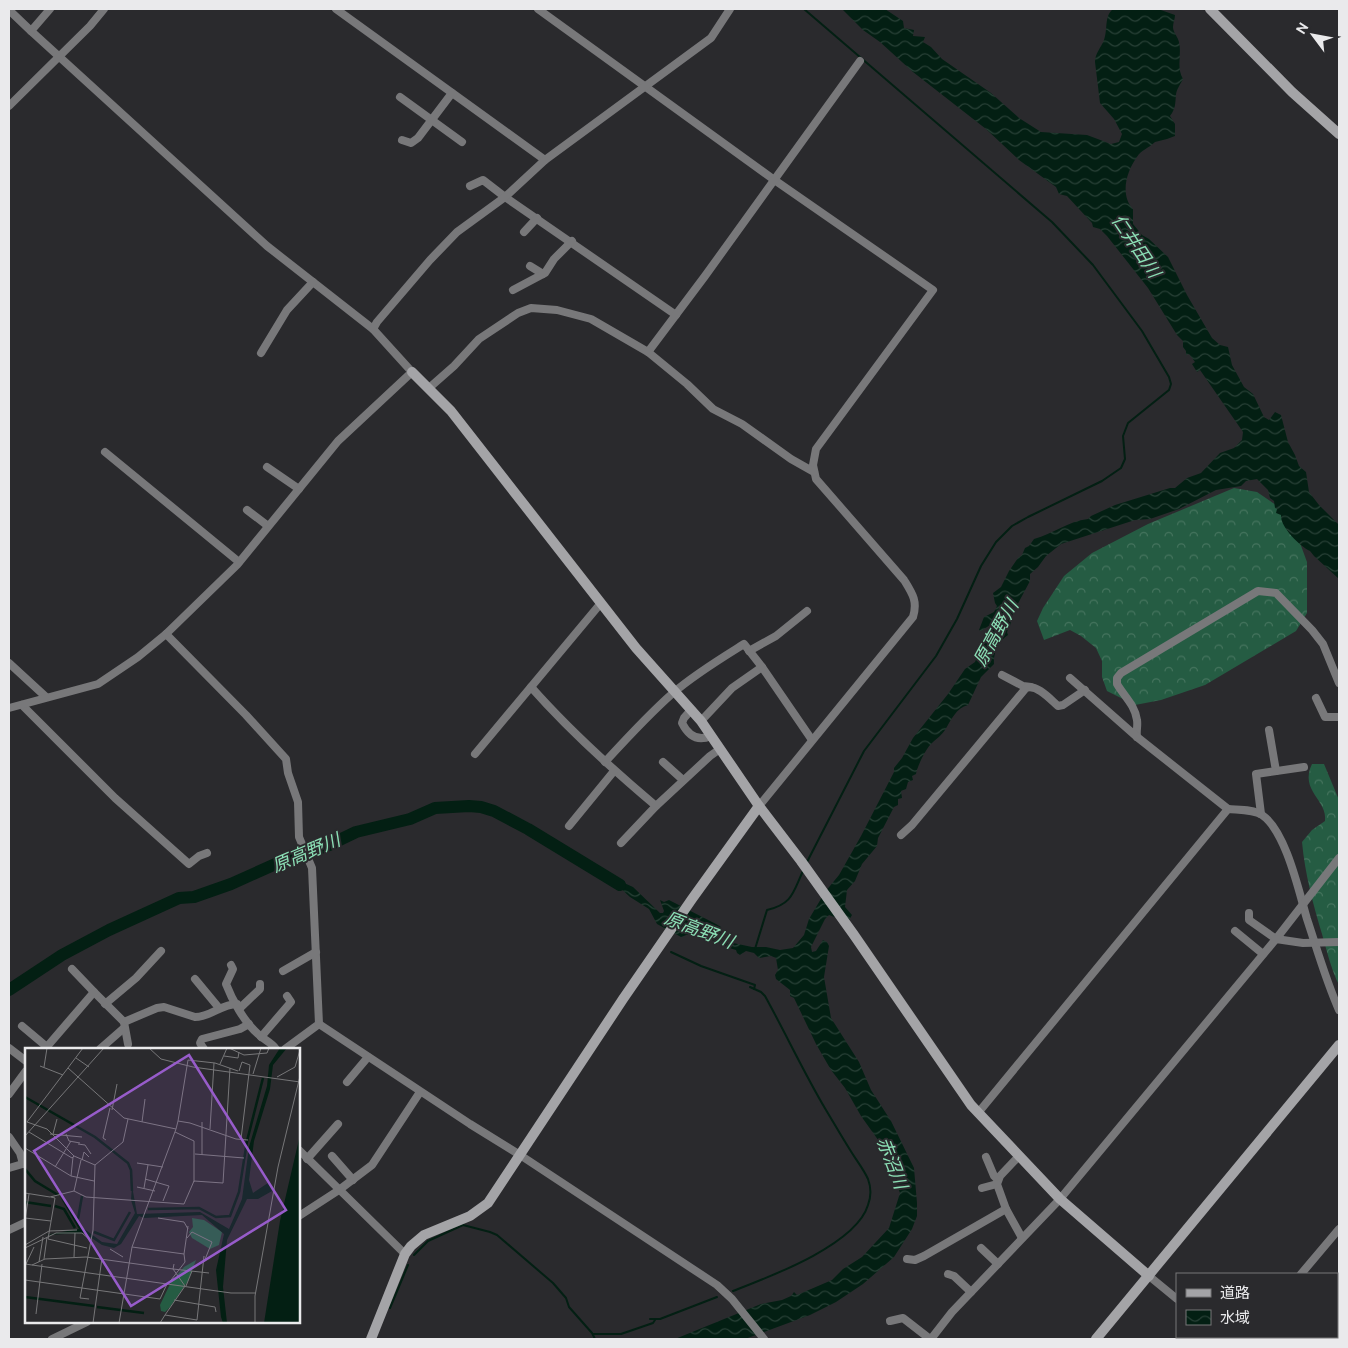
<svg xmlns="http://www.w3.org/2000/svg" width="1348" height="1348" viewBox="0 0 1348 1348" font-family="Ubuntu,'Noto Sans JP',sans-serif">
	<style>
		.forest { fill: url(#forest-crowns) }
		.water { fill: url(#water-waves) }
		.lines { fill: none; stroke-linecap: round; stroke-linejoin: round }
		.stream { stroke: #031f13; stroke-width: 2 }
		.river { stroke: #031f13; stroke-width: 12 }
		.street { stroke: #78787a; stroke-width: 8 }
		.secondary { stroke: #a4a4a7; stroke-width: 10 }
		.labels { text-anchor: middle; stroke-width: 4; stroke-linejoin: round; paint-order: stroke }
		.water-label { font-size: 18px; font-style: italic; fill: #8ce0b6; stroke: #2a2a2d }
		.inset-river { fill: none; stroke: #031f13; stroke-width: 2.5 }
		.inset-road { fill: none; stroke: #777779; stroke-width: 1 }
		.view { fill: #975cca; fill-opacity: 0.15; stroke: #975cca; stroke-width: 2.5 }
		.inset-edge { fill: none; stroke: #eaeaec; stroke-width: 2.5 }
	</style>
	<defs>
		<pattern id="forest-crowns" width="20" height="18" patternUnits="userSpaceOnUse" patternTransform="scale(1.25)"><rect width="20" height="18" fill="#255c43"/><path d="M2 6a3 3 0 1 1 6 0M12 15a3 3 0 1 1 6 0" fill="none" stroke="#45745e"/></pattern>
		<pattern id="water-waves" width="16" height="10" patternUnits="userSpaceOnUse" patternTransform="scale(1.25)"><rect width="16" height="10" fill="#031f13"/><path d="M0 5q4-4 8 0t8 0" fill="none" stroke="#284036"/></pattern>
	</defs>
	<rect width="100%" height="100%" fill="#2a2a2d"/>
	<g class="forest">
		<path d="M1234,488L1257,492L1276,505L1293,524L1307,562V613L1296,631L1205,685L1161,700L1135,705L1107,691L1102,677V661L1096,648L1081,636L1070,630L1044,640L1037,621L1043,608L1064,576L1092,553L1148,524Z"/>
		<path d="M1312,764H1324L1339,800V985C1331,969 1327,951 1322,934C1313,904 1305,874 1302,842L1312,830L1325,821C1328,800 1299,791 1312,764Z"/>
	</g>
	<path class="water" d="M842,9H885L903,21L904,28L914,30L913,36L925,37L923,42L931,47L942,59L991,93L1019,118L1041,132L1087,135L1111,144L1119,142L1122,134L1114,119L1100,103L1095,62C1095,53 1101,48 1104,40C1108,29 1104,16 1113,9H1158L1175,15C1175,19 1173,23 1173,27C1173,32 1178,37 1179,42C1182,55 1176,67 1183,79C1181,83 1176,90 1176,95C1175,104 1176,108 1170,116L1175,124V136L1167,139L1155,142C1149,148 1141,150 1137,157C1126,172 1120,195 1133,209V224L1142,235L1149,239L1168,257L1187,295L1212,338L1220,345L1228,347L1232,365L1244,387L1253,394L1264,417L1269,420L1275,412L1281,415L1288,442L1295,455L1299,466L1306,472L1309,492L1319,505L1339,525V579L1314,556L1310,551C1300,546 1280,527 1281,515L1276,513L1277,509L1275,508L1274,501L1270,498L1268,490L1257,479L1246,481L1241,486L1216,490L1179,509L1150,519L1135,520L1061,544L1046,556L1038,567L1030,574V581L1013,613L1010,626L1007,632L1008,635C999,641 993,653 994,664L981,677L968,705C956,708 951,720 945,730C942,735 936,739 932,743C926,748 917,767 916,774L912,776L913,780L908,782L906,789L901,791L902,798L898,799V805L894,807L878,838L877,846L862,864L855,881L847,890L845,907L852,915L848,922L829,915L825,919L811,947L812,952L816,951L823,940L827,942L829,946L824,977L831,1018L859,1062L871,1090L891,1121L914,1168L917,1203V1216L912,1229L894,1257L863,1284L836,1302L810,1315L745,1339H675L761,1304L782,1300L791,1296L794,1292L797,1295L832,1280L843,1269L862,1257L889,1228L900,1193L896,1183V1173L892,1166L891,1158L861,1116L845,1088L831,1070L816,1044L794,998L790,996V990L776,979L775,975L778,970L776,958L771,956L759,958L754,953L746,951L740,955L737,953L736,950C723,947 701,932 689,934C686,935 684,936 681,937L657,924L649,909L630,897L617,885L599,875L622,882L633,887L660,913H663L664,911L660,900L664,902L669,900L716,924L721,927L722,932L719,934L714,932L709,933V935L715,936L724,941L752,947H766L780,950L793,948L804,935L809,919L825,892L839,875L861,836L894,772V768L902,758L913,738L948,694L965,669L975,662L982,645L992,629L990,625L981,631L979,630L984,617L994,612L997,606L995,603L993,593L1001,587L1009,571L1018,558L1022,555L1025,548L1029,546L1034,539C1053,534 1068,521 1088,519L1091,516L1115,505L1170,488H1175L1187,478L1201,473L1220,453L1234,448L1242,440L1243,432L1200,370L1197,372L1192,364L1195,362L1189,354L1186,355V351L1183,347V341L1177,335L1148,288L1107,236L1100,229L1093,227L1092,223L1067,196L1059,194L1056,187L1019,160L986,129L913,72L880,42L863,30Z"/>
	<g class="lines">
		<g class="stream">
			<path d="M804,9L1052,222L1093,265L1142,331L1169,377L1171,384L1169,390L1128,423L1123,436L1125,459L1121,468L1102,481L1028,517L1012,526L996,542L981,566L957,619L936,656L864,751L807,862"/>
			<path d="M755,949L767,910C793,904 793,892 803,871"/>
			<path d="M671,952L701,966L755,985L754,989"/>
			<path d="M414,1255L428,1241L463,1225L490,1232L497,1235L553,1283L566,1298L569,1307L592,1333L595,1339"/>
			<path d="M733,1291C769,1277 856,1245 868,1205C871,1197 871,1187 868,1179C864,1170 857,1161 852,1153C843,1139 835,1125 826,1110C804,1073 786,1034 765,996L761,992L750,987"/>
			<path d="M390,1308L408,1265"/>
			<path d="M650,1319H660L717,1297"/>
			<path d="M593,1334H621L653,1323L655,1320"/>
		</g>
		<path class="river" d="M9,990L62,955L109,930L179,898L194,897L231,884L280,862L329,845L356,832L410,819L435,808L469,806L481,807L494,811L528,829L620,885"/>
		<g class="street">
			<path d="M50,9L31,31L267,246L373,329"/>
			<path d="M336,9L545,160"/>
			<path d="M538,9L773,179L933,290L816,449L813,465L816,479L904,580C912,593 918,601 913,617L759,806"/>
			<path d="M9,10L31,31"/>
			<path d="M400,97L462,142"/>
			<path d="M9,106L90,26L104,9"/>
			<path d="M402,140L411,143L418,138L452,93"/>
			<path d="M470,186L483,180L505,197L676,315"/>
			<path d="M524,232L537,218"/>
			<path d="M530,266L543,274"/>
			<path d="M513,290L545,273L554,259L572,241"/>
			<path d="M648,352L705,276L860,61"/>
			<path d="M261,353L287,310L313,282"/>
			<path d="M429,388L454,366L479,339L518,313L531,308L557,310L591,319L648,352L687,384L713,409L742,424L791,459L814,472"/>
			<path d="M105,452L239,562"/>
			<path d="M267,467L299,489"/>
			<path d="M247,510L268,526"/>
			<path d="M166,634L246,715L286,759L288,773L298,802L299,837L312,868L319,1024L285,1049"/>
			<path d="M749,651L776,636L807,611"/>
			<path d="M9,663L46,697"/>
			<path d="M1002,675L1023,686L1031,687"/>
			<path d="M531,687C569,730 612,769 656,806"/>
			<path d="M1316,698L1325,717H1339"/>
			<path d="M22,705L115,798L189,864L199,856L207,853"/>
			<path d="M9,708L98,684L138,657L166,634L237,565L338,441L412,372L373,329L377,322L430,260L457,232L505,197L545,160L711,38L730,9"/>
			<path d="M691,710L684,718L682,723C688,735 697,742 711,736"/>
			<path d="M701,721L732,688L762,667"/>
			<path d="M1269,730L1276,771"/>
			<path d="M1137,737C1136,731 1138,726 1137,720C1135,705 1124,696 1117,684V678L1121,673L1258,591L1276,593L1312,630L1323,644L1339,683"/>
			<path d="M475,754L601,603"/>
			<path d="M605,762C627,738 649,714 673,693C695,674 720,659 744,644L762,667L812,740"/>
			<path d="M663,762L683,780"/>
			<path d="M1228,809C1238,810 1253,809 1262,815C1286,831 1299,892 1307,919C1317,949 1326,981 1339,1010"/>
			<path d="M1261,814L1256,774L1304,767"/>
			<path d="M569,826L614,771"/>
			<path d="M901,835L912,825L1026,688C1037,684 1050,699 1058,706L1063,705L1085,690"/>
			<path d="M621,843L656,806L710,756L720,749"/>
			<path d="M1249,913V920L1276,939L1339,858"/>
			<path d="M1235,931L1263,954"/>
			<path d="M231,965L233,969L226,984C232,1000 245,1023 258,1034C264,1040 271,1042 276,1049"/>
			<path d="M72,969L94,992L124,1022"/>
			<path d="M283,971L316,952"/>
			<path d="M195,979L219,1008"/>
			<path d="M105,1004L136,978L161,951"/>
			<path d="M239,1009L260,989V984"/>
			<path d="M319,1024L470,1124L520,1155L717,1285L732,1299L764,1339"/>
			<path d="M22,1026L47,1047"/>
			<path d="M261,1037L291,1002L287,996"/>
			<path d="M128,1044L124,1022L157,1008L164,1007L195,1017C211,1017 221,1004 237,1004"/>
			<path d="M9,1048L26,1061"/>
			<path d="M45,1049L94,992"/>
			<path d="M100,1049L124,1028"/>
			<path d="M204,1049L200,1043L202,1039L240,1029L249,1024"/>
			<path d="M347,1082L368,1057"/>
			<path d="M9,1094L26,1071"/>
			<path d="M978,1113L1228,809L1137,737L1070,678"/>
			<path d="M9,1137L20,1153L23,1164"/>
			<path d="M299,1150L405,1254"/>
			<path d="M332,1156L353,1180"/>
			<path d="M1019,1156L1000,1176L997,1184L1006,1209L1022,1238"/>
			<path d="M986,1157L994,1176L997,1179"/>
			<path d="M307,1159L338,1124"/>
			<path d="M9,1168L26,1163"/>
			<path d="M982,1188L997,1184"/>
			<path d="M299,1216L339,1190L372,1165L420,1092"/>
			<path d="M9,1230L26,1222"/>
			<path d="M981,1248L998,1264"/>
			<path d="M907,1259L915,1260L924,1256L1006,1209"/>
			<path d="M948,1274L954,1276L971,1292"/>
			<path d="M1301,1274L1339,1229"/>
			<path d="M1149,1276L1177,1299"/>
			<path d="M890,1321L903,1318L930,1339"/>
			<path d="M1223,1337L1226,1339"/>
			<path d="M52,1339L87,1322"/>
			<path d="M931,1339L952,1312L1060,1199L1276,939L1303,943L1339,942"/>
			<path d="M1247,1339L1249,1337"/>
		</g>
		<g class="secondary">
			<path d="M1210,9L1292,92L1339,134"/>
			<path d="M412,372L451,411L636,648L701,721L759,806L801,861L854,935L971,1105L1060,1199L1149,1276"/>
			<path d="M371,1339L405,1254L411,1246L424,1235L470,1216L488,1203L623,999L692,899L759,806"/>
			<path d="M1096,1339L1339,1045"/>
		</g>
	</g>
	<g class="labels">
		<g class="water-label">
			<text transform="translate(1136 246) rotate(56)" y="6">仁井田川</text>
			<text transform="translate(996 633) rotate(-61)" y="6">原高野川</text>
			<text transform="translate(306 853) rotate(-23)" y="6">原高野川</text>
			<text transform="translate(699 930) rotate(21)" y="6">原高野川</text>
			<text transform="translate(892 1163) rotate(69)" y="6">赤沼川</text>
		</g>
	</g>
	<g transform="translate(25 1048)">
		<rect width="275" height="275" fill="#2a2a2d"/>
		<path d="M167,170L179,172L197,184L194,197L185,201L167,190L164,184L168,179ZM171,212L163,233L145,259L140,264L136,263L135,257L146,234L159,219Z" fill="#255c43"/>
		<path d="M255,0H262L248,17L245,41L229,93L224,132L228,145L243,135L247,143L233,151H222L202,192L198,239L202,275H198L196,269L191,222L199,186L177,167L119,170L114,168L96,196L89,200L77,197L59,185L20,187L54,181L34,147L58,180L77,194L92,196L110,165L106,152L107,138L112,166L175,164L204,181L217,151L224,99L242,38L244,17ZM275,87V275H239L255,173Z" fill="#031f13"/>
		<path class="inset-river" d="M0,49L70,89L103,115L106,122L107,143M0,121L10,133L33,147M0,154L26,158M30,158L39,161L50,180M123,161L174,160L191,169L205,168L214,144L222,93L238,30M53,171L57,148M69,184L89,192L105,164M0,249L69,258M72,259L119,265"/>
		<path class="inset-road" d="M124,0L136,11L168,19L275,34M204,0L219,7L242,5L244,0M199,8L213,10L214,4M51,10L64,19M195,16L202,0M15,18L38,27M19,19L22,0M43,20L99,70L151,81L153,73L165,75L211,91L223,92M214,23L217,14L225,17L216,91M228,26L236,0M252,29L270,19L275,2M87,62L92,36M153,73L163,12L190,15L213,23M2,74L22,81L49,108L70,117L98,94L103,71M2,74L58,0M117,74L120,51M177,74V107M185,81L189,15M4,84L47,110L49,108M150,84L169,93V134M25,86L57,89M28,86L32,71M41,86L44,93L55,95M0,88L79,0M81,92L78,90L85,60M53,96L60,97L66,106M0,100L46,128L69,133M170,106L219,110M57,112L59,104L64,109M112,115L138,119M30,119L46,93M46,128L48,109M120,131L144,138L138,153M112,139L130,143M119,140L123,117M49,143L56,112M0,145L25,149L49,143L61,149L159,156L169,133L198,135L205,20M26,149L30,150L23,191L62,200M0,170L26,173M133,170L159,174L163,181M0,172L4,146M162,190L167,184L187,194L179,214M0,197L24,183L52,182M107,199L159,206L163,178M0,200L31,185H57L65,192M85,201L98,209M49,209L50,185M19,211L22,189M14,214L18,189M0,216L206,245H231M1,216L9,199M149,216L148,221L184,225M7,217L20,211L61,209L148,221L160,238L140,267M0,232L135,251L142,236M143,236L160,214L159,206M161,238L167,223M64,251L55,250L68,182L70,117M149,252L190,259L191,264M11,266L17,216M68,275L77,210M94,275L107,199L151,81M135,275L140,267L172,272L179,208M230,275V248L253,119L275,28"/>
		<path class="view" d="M164,7L261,162L106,258L9,103Z"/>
		<rect width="275" height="275" class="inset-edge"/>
	</g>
	<rect width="1348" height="1348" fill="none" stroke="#eaeaec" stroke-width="20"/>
	<rect x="1176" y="1273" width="162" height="65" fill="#2a2a2d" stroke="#777779"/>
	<rect x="1186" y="1289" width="25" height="8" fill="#a4a4a7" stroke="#777779"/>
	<text x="1220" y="1298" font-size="15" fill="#eaeaec">道路</text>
	<rect x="1186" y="1310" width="25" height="15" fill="url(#water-waves)" stroke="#777779"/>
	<text x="1220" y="1323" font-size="15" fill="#eaeaec">水域</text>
	<g transform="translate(1313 35) rotate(302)" stroke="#2a2a2d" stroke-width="4" paint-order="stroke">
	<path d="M0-4L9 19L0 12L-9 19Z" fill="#eaeaec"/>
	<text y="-8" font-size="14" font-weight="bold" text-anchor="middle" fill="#eaeaec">N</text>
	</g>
</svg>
